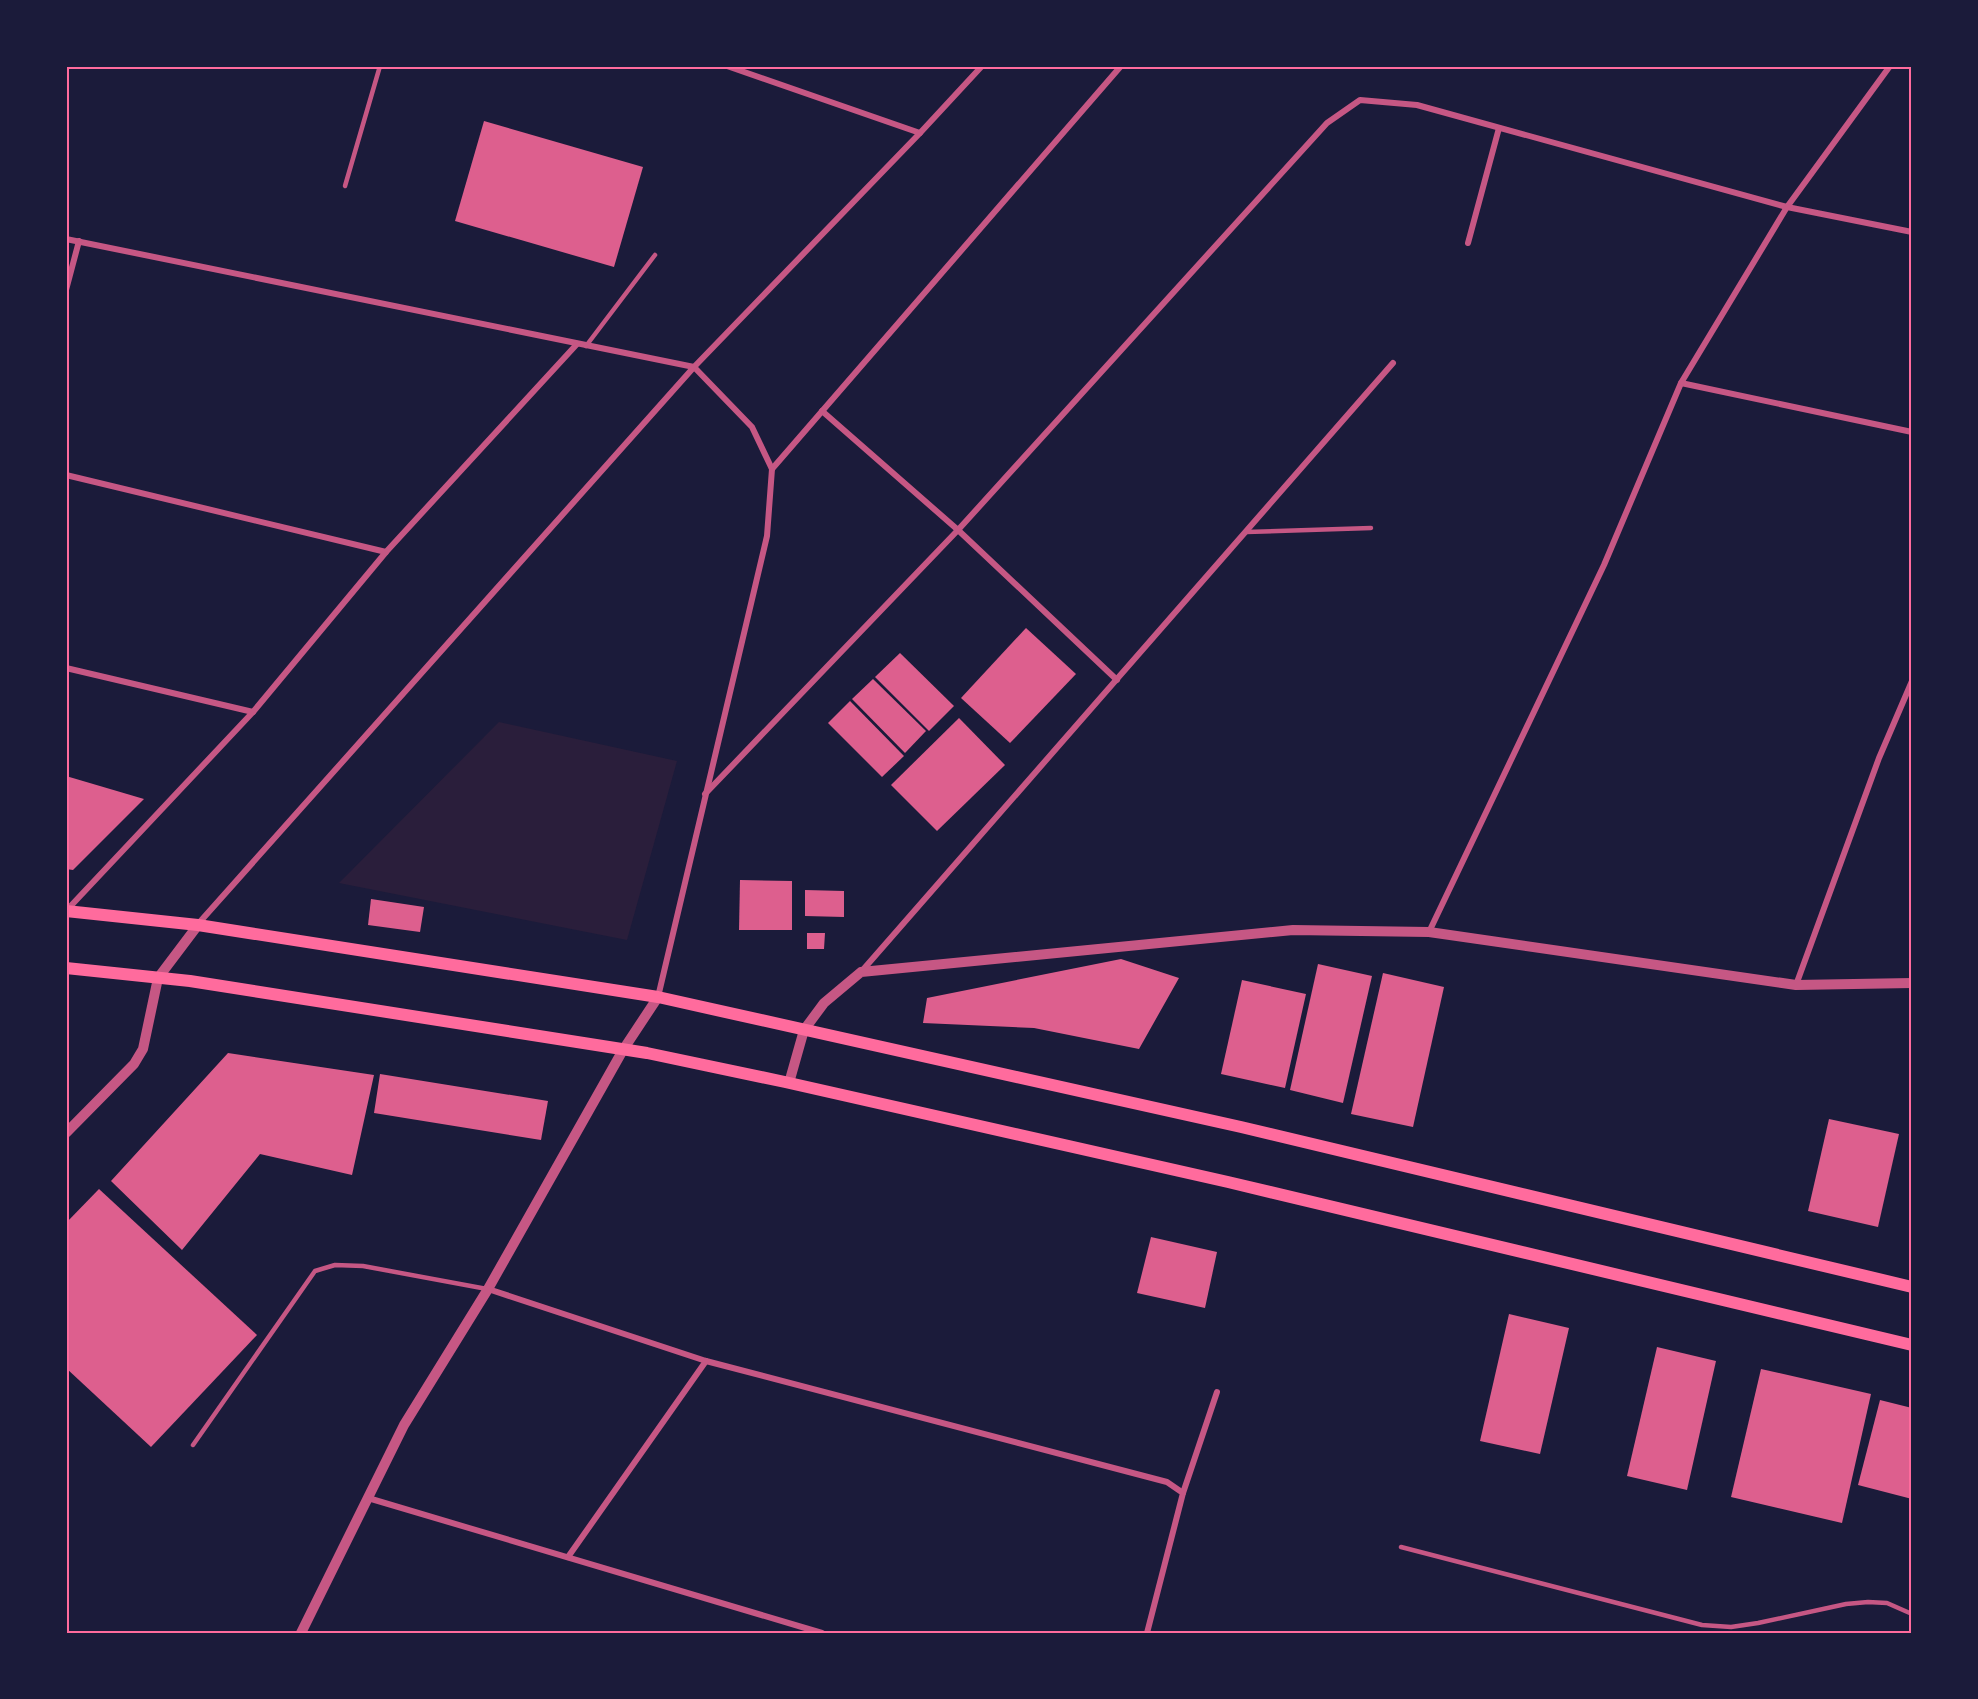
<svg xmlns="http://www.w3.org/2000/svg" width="1978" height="1699" viewBox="0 0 1978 1699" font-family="'Fira Sans',sans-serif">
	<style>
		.green { fill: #2a1e3b }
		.building { fill: #dd5f8e }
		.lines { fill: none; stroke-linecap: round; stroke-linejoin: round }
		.service { stroke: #c65784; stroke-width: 4.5 }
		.minor { stroke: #c65784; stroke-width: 6 }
		.tertiary { stroke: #c65784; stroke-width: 10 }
		.secondary { stroke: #ff6b9d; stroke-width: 12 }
		.neatline { fill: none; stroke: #ff6b9d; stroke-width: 2 }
	</style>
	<rect width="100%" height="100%" fill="#1b1b3a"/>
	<path class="green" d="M499,722L677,761L627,940L339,883Z"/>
	<g class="building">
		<path d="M484,121L643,167L614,267L455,221Z"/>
		<path d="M1026,628L1076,674L1010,743L961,698Z"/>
		<path d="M900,653L954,706L929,731L875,677Z"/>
		<path d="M873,679L926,731L905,753L852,699Z"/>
		<path d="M850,701L904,756L882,777L828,723Z"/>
		<path d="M959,718L1005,765L937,831L891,785Z"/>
		<path d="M66,776L144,799L73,870L66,869Z"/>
		<path d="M740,880L792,881V930H739Z"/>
		<path d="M805,890L844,891V917L805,916Z"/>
		<path d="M371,899L424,907L420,932L368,925Z"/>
		<path d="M807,933H825L824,949H807Z"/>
		<path d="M1121,959L1179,978L1139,1049L1034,1028L923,1023L927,998Z"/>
		<path d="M1318,964L1372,976L1343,1103L1290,1090Z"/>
		<path d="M1383,973L1444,987L1413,1127L1351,1114Z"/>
		<path d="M1242,980L1306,994L1285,1088L1221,1074Z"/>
		<path d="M228,1053L374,1075L352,1175L260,1154L182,1250L111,1181Z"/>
		<path d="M380,1074L548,1101L541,1140L374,1113Z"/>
		<path d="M1829,1119L1899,1134L1878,1227L1808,1211Z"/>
		<path d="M99,1189L257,1335L151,1447L66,1368V1223Z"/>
		<path d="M1151,1237L1217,1252L1205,1308L1137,1293Z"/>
		<path d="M1509,1314L1569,1328L1540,1454L1480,1441Z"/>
		<path d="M1657,1347L1716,1361L1687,1490L1627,1476Z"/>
		<path d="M1761,1369L1871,1394L1842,1523L1731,1497Z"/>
		<path d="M1880,1400L1912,1408V1499L1858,1485Z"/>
	</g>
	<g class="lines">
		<g class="service">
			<path d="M345,186L380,66"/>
			<path d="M586,346L655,255"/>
			<path d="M1246,532L1371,528"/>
			<path d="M193,1445L315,1271L335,1265L363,1266L487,1289"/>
			<path d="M1401,1547L1702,1625L1731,1627L1758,1623L1846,1604L1868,1602L1887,1603L1912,1614"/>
		</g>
		<g class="minor">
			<path d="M727,66L920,133"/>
			<path d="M66,239L694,367L752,427L772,469L767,536L658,997"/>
			<path d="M1468,243L1499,128"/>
			<path d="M66,290L79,241"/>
			<path d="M1681,383L1912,432"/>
			<path d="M822,411L958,530L1117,680"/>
			<path d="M772,469L1121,66"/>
			<path d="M66,475L386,552"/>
			<path d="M66,668L253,712"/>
			<path d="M705,794L958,530L1327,123L1360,100L1417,105L1787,207L1890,66"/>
			<path d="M66,911L253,712L386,552L577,344"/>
			<path d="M198,924L694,367L920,133L982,66"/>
			<path d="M1429,932L1604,565L1681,383L1787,207L1912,232"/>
			<path d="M861,972L1393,363"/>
			<path d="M1796,985L1879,758L1912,681"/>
			<path d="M488,1289L706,1361L1167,1482L1183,1493L1147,1633"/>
			<path d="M1183,1493L1217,1392"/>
			<path d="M368,1498L822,1633"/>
			<path d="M568,1557L706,1361"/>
		</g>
		<g class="tertiary">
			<path d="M789,1083L804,1030L824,1003L861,972L1293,930L1429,932L1796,985L1912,983"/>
			<path d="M66,1133L134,1064L143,1049L158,978L198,925"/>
			<path d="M301,1633L404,1425L488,1289L623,1050L658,997"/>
		</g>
		<g class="secondary">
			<path d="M66,911L198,925L658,997L1241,1127L1912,1287"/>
			<path d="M66,968L190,981L647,1053L785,1082L1228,1182L1912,1345"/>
		</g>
	</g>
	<rect width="1978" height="1699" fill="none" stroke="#1b1b3a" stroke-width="135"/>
	<rect x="68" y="68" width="1842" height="1564" class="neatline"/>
</svg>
